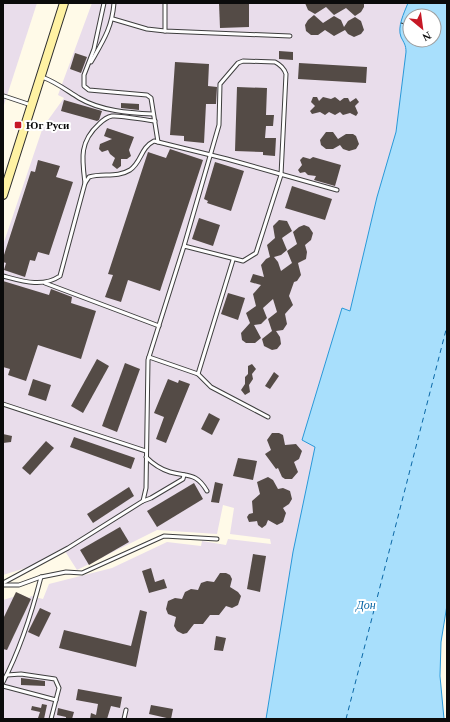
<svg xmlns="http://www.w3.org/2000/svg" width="450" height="722" viewBox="0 0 450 722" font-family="'Times New Roman',serif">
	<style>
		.industrial { fill: #e9ddeb }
		.water { fill: #a8dffc; stroke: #2898d9; fill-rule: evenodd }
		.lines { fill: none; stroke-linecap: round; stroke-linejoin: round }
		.ferry { stroke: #0a67a6; stroke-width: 1; stroke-dasharray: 5 4; stroke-linecap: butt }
		.building { fill: #544b46 }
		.lane-casing { stroke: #3e3e3e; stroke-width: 5 }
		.secondary-casing { stroke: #2d2d2d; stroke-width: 10 }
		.path { stroke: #2d2d2d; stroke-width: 1; stroke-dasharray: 4 2; stroke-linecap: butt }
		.lane { stroke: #fff; stroke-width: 3 }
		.secondary { stroke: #fff2a3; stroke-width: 8 }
		.poi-dot { fill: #c61826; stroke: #fff; stroke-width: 1.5 }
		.labels { text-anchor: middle; stroke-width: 4; stroke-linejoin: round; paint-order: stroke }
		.poi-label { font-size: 11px; font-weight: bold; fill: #0b0b0b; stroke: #fff; text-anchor: start }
		.water-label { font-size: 12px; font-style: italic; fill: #0a67a6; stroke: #fff }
	</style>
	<rect width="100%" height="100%" fill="#fffae8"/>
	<g class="industrial">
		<path d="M3,3H37L3,108Z"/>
		<path d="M92,3H408L401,23V37L406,46V52L396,132L377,197L350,311L342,308L302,440L316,446L308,481L266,719H3V600L13,597L18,599L20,594L29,598L31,596L43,599L49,584L112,568L167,542L201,546L202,541L226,545L228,539L271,544L270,539L230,534L234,508L223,505L217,534L157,530L77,570L63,548L29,567L3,575V245L43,127L64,98L58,95Z"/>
	</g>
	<path class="water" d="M408,3H447V605L441,642L440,676L444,719H266L293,552L315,447L302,440L342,308L350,311L377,197L396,132L406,52C406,45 404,43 401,37C397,27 404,13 408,3ZM410,16H434V40H410Z"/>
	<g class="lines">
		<path class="ferry" d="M346,719L447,326"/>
	</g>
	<g class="building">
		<path d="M219,3H249V27L220,28Z"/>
		<path d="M305,3H364V7L361,12L355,16L346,8L334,15L326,7L315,14L308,10Z"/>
		<path d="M314,15L323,23L334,16L341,20L344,27L348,21L355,17L361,21L364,30L361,34L354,37L348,34L345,30L334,36L325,30L318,35H311L306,31L305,25L308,20Z"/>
		<path d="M279,51L293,52V60L279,59Z"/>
		<path d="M75,53L87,57L81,73L70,69Z"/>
		<path d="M175,62L209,64L208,86L217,87L216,104H206L204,143L184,141V136L170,135Z"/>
		<path d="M299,63L367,67L366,83L298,79Z"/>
		<path d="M237,87L267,88L266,115H274L273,126H266L265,138H276L275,156L263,155V152L235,151Z"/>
		<path d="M313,97H317L319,101L323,97L331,99L335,97L340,101L344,98H348L350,102L356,98L359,102L355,106L358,113L356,116L350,113L343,115L340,112L335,115L329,112L325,115L320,112L312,114L310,111L315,106L311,102Z"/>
		<path d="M64,100L102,111L99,120L97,121L61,111Z"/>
		<path d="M121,103L139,104V110L121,108Z"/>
		<path d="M107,128L134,137L129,150L131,156L127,159H121V166L117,169L112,165L115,158L110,154L108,150L102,152L99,149L100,144L112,139L104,136Z"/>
		<path d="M326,132H333L338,139L346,134H353L356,136L359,144L356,149L349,151L343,149L340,145L333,149H326L321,145L320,140Z"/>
		<path d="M170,149L203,160L160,291L128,280L121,302L105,297L113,275L108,274L148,152L166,158Z"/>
		<path d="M303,157L310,159L313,157L341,165L335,186L314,180L316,176L308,175L305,172L300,173L298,170L302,165L300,160Z"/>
		<path d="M38,160L60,166L56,177L73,182L49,255L38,252L35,261L30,260L25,277L4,270L6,263L3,262V258L31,171L35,172Z"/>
		<path d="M215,162L244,171L231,211L207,203L208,201L204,199Z"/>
		<path d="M292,186L332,199L325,220L285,208Z"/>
		<path d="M199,218L220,225L213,246L192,239Z"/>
		<path d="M279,220L287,221L292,231L282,238L287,250L281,255L274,257L278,262L281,271L292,263L287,251L297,244L293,232L299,227L304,225L309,227L313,233L311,240L305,245L307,252L306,259L298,263L301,275L297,281L294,282L289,296L293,305L285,314L287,324L283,330L276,331L280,337L281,344L277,349L272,350L264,346L262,339L272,331L268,319L277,312L273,299L263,308L267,318L261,324L254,325L261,338L255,343H246L242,340L241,333L250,323L246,313L256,306L253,294L261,285L250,282L253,274L264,277L261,265L266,259L270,257L267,245L275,238L273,226Z"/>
		<path d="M3,281L49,295L51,289L72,297L71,303L96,311L81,359L38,345L26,381L8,375L10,369L3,367Z"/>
		<path d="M228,293L245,298L238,320L221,314Z"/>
		<path d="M97,359L109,366L83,413L71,406Z"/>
		<path d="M125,363L140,369L117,432L102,426Z"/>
		<path d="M252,364L256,369L252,374L253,379L249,385L250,392L245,395L241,390L245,384V377L248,374V366Z"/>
		<path d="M274,372L279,376L270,389L265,386Z"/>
		<path d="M33,379L51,385L46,401L28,395Z"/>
		<path d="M168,379L178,383L179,380L190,384L166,443L156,439L164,417L154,413Z"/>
		<path d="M209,413L220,419L212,435L201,429Z"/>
		<path d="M272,433H279L283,435L285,445L296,444L302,451L299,459L294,462L298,472L292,479H285L282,477L278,468L276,469L265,454L271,450L267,440Z"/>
		<path d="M3,434L12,436L11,442L3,443Z"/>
		<path d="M74,437L135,458L131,469L70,447Z"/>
		<path d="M46,441L54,448L30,475L22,468Z"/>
		<path d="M238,458L257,461L253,480L233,476Z"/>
		<path d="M268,477L273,480L278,489L283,488L290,491L292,499L289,504L283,508L286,513L283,522L277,525L268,520L266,525L262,528L258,525L257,521L249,522L247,517L249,514L253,513L252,501L260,494L257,482Z"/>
		<path d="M215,482L223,484L219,503L211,502Z"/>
		<path d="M194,483L203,499L157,527L147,511Z"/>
		<path d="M129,487L134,496L93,523L87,514Z"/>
		<path d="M120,527L129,542L89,565L80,550Z"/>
		<path d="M253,554L266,556L260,592L247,589Z"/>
		<path d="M151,568L155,582L164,579L167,588L149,593L142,571Z"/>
		<path d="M220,573H226L230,575L232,579L230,587L238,592L241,596L238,605L232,608L226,606L219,615H210L203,624H194L187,633L183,634L177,631L174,626L176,617L168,614L166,609L168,601L175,598L182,599L185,592L191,589L198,590L201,583L207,581L214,582Z"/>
		<path d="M16,592L31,599L7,650L3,649V619Z"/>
		<path d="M40,608L51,613L39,637L28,632Z"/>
		<path d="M140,610L147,612L136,667L59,648L64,630L131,646Z"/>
		<path d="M216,636L226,638L223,651L214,650Z"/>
		<path d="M21,678L45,681V686L21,685Z"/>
		<path d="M78,689L122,697L120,708L111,706L107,719H90L91,713L96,715L98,704L76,700Z"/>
		<path d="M42,704L47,705L44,719L38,718L40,712L31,710L32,706L41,708Z"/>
		<path d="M151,705L173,709L171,719L149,714Z"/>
		<path d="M58,708L74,712L72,719H66V717L57,715Z"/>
	</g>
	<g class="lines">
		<defs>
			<g id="lane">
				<path d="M104,3L94,49L84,75V86L89,90L147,95L151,98L158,142"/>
				<path d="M113,19L147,29L165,31L290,36"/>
				<path d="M165,31V3"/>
				<path d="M91,62C103,41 112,28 114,3"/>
				<path d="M42,77C56,82 66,90 79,98C101,111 129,113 153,114"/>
				<path d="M4,96L31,105"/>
				<path d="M85,183C82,159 79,142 99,124C102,121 107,117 112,116C121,115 144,120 155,121"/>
				<path d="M3,276C22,281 42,288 60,276L85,183L89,177C103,173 117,178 130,170C142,162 140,148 154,141L227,159L337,190"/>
				<path d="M45,283L159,326"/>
				<path d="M149,357L198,374L211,387L268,417"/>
				<path d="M198,374L233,260"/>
				<path d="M3,404L146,451"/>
				<path d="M146,457C153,464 160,469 170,472C188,477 196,472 207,491"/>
				<path d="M143,501L151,498L183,479L184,475"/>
				<path d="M3,583L68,548L143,501L146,488L148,360L184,246L219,125L220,84L238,63L243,61L275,62C281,65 284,68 286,74L281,175L256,253L243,261L184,246"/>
				<path d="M3,585H19L41,577L66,572L82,573L164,536L217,539"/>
				<path d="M7,675L21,674L55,679L59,688L51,719"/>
				<path d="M3,682C20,650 32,612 41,577"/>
				<path d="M3,686L56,700"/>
				<path d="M124,719L126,710"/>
			</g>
			<path id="secondary" d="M3,195L64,3"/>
		</defs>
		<use href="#lane" class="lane-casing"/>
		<use href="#secondary" class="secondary-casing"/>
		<path class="path" d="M401,23L409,25"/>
		<use href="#lane" class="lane"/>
		<use href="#secondary" class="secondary"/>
	</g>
	<rect class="poi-dot" x="14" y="121" width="8" height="8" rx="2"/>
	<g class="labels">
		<g class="poi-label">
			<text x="26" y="129">Юг Руси</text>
		</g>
		<g class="water-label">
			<text x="366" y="609">Дон</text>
		</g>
	</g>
	<rect width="450" height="722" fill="none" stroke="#0b0b0b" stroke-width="8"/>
	<g transform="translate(422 28) rotate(151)"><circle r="19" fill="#ffffff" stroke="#9d9d9d"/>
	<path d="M0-3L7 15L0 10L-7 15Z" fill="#c61826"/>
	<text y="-6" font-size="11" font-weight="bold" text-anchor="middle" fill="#0b0b0b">N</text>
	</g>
</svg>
